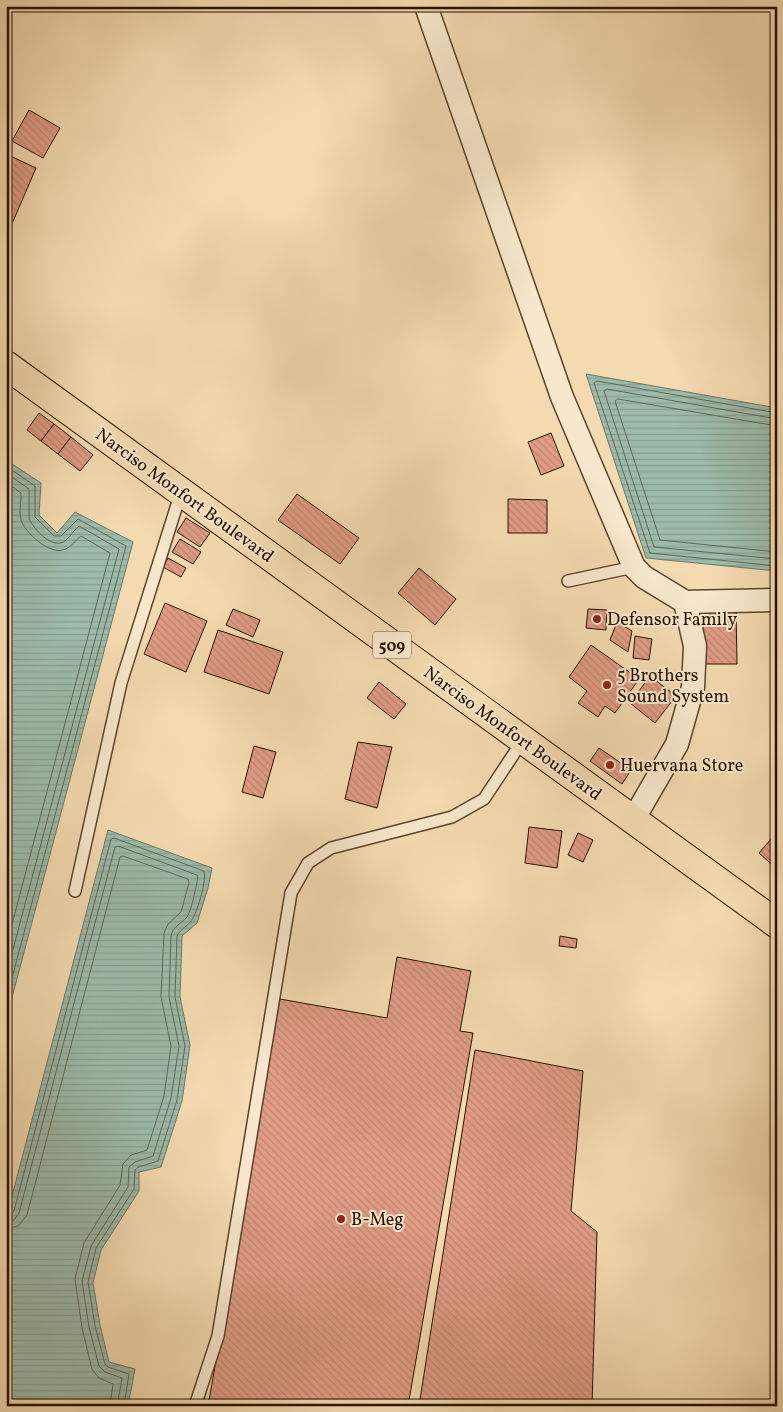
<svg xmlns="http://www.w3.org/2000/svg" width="783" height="1412" viewBox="0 0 783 1412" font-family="Vollkorn,serif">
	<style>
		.water { fill: url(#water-rules); stroke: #6d7766 }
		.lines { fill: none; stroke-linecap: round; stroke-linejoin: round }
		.shore { stroke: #626656; stroke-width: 1 }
		.building { fill: url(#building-back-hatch); stroke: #271101 }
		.service-casing { stroke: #5a432d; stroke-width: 14 }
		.minor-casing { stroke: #5a432d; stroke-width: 25 }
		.primary-casing { stroke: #271101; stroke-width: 30 }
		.service { stroke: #f8e7cc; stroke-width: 11 }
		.minor { stroke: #f8e7cc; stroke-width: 22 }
		.primary { stroke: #f4dab0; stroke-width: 28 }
		.poi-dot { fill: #8f2418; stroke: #f8e7cc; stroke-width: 2 }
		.labels { text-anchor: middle; stroke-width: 4; stroke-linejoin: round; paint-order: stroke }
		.shield { fill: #f8e7cc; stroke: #66513e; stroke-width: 1 }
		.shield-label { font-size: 16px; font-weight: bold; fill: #271101 }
		.street-label { font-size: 18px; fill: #271101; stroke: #f8e7cc }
		.poi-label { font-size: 18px; fill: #271101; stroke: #f8e7cc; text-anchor: start }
	</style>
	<defs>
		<pattern id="water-rules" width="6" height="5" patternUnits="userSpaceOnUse" patternTransform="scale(1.25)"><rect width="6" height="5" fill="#9cbbaa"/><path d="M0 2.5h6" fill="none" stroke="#86a090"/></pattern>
		<pattern id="building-back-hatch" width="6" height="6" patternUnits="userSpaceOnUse" patternTransform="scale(1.25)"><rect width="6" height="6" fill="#e09c85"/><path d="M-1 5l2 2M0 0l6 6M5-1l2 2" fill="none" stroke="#c08571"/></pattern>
	</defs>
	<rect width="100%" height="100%" fill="#f4dab0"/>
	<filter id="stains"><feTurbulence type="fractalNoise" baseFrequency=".004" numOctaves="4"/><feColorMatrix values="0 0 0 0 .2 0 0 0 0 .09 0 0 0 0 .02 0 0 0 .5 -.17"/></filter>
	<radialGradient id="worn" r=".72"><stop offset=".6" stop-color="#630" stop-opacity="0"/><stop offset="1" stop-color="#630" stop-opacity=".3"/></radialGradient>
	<g class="water">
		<path d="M586,374L777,408V571L646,558Z"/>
		<path d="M6,460L41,483L39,515L57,533L75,512L133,542L6,1020Z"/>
		<path d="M108,830L212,868L208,888L197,923L182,936L180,997L190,1045L182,1101L161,1167L139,1172V1191L101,1250L93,1283L100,1325L109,1362L135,1369L128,1406H6V1219Z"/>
	</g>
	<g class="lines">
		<g class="shore">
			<path d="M777,413L597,381L594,383L650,553L777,566"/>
			<path d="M777,419L607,389L604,391L654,547L777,559"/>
			<path d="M777,426L618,399L615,401L660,540L777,552"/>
			<path d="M6,466L35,486V517L54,536H61L78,519L126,546L6,1001"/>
			<path d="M6,473L29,489V519C34,529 52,550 65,541C70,537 74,530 79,526L119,549L6,976"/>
			<path d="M6,482L21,493C21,502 19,512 21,520C25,533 49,554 63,550C71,548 75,540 81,536L110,553L6,947"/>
			<path d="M6,1215L11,1214L14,1211L111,839L114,838L204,871C207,880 198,909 193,918C190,925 180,929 177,936L175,997L185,1046L177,1100L158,1161L138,1167L135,1170L134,1189L96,1248L88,1282L95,1326L105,1364L108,1367L129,1374L124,1406"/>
			<path d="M6,1222L14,1220L19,1213L115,847L118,846L197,875L198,877C196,887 192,909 187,917C181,924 173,926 171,936L169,997L179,1046L171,1098L153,1156L135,1162L129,1167L128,1187L91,1246L82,1281L89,1327L99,1366L105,1372L122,1378L117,1406"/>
			<path d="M6,1229L18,1226L27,1215L120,857L123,856L188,879L189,883L181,912L168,924L164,933L161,997L171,1046L164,1096L147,1150L131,1155L123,1164L120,1185L84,1243L75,1279L82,1328L92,1369L99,1378L113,1384L110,1406"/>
		</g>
	</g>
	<g class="building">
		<path d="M29,110L60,128L43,158L12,141Z"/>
		<path d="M6,154L36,168L11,226L6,224Z"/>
		<path d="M39,413L54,424L41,441L27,430Z"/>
		<path d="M54,424L71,437L58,454L41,441Z"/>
		<path d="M551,433L564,466L541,475L528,442Z"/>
		<path d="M71,437L93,455L80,471L58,454Z"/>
		<path d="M297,494L359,538L340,564L278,520Z"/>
		<path d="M508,499L547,500V533H508Z"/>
		<path d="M186,518L210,533L200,547L177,532Z"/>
		<path d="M180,539L201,552L193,564L172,552Z"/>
		<path d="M168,558L186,568L181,577L163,567Z"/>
		<path d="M419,568L456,599L435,625L398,593Z"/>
		<path d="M165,603L207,621L186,672L144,654Z"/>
		<path d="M233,609L260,620L253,637L226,625Z"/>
		<path d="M588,609L607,610L606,630L586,628Z"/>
		<path d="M710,609H736L737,664H695V617H710Z"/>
		<path d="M617,622L632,631L628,652L610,640Z"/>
		<path d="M218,630L283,652L269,694L204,672Z"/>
		<path d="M635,636L652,639L649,660L633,658Z"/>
		<path d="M591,645L639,679L615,713L605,706L598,717L578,703L587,691L569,677Z"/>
		<path d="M650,676L676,696L655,723L630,703Z"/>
		<path d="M379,682L406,704L394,719L367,698Z"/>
		<path d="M358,742L392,747L377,808L345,799Z"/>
		<path d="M254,746L276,752L263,798L242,792Z"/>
		<path d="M599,748L631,770L622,784L590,761Z"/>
		<path d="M529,827L562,831L557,868L525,863Z"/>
		<path d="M578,833L593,840L583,862L568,855Z"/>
		<path d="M772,838L777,841V869L759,853Z"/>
		<path d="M560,936L577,939L576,948L559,946Z"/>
		<path d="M397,957L471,971L460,1031L473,1033L408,1406H208L280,999L387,1018Z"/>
		<path d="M475,1050L583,1071L571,1211L597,1232L592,1406H419Z"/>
	</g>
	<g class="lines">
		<defs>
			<g id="service">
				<path d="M568,581L634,567"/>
				<path d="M75,891L121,683L181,492"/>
				<path d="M195,1406L218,1336L291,893L308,863L331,848L452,817L484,799L523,740"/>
			</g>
			<g id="minor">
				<path d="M426,6L562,397L634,567L644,577L685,602L777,600"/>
				<path d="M633,820L677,744L693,687L695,646L685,602"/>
			</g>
			<path id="primary" d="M6,365L777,924"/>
		</defs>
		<use href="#service" class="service-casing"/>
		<use href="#minor" class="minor-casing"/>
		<use href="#primary" class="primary-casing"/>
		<use href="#service" class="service"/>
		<use href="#minor" class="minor"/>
		<use href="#primary" class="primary"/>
	</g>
	<g class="poi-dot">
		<circle cx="597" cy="619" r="5"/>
		<circle cx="607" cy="685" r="5"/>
		<circle cx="610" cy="765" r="5"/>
		<circle cx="341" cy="1219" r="5"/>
	</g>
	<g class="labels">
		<rect class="shield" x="373" y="631.5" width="38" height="27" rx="4"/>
		<g class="shield-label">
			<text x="392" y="651">509</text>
		</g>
		<g class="street-label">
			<text transform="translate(185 495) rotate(36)" y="6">Narciso Monfort Boulevard</text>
			<text transform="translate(513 733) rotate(36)" y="6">Narciso Monfort Boulevard</text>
		</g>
		<g class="poi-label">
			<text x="607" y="625">Defensor Family</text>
			<text x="617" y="681">5 Brothers<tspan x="617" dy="21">Sound System</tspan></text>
			<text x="620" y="771">Huervana Store</text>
			<text x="351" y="1225">B-Meg</text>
		</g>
	</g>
	<rect width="783" height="1412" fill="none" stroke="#f4dab0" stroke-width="25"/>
	<rect x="8" y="8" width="768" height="1397" fill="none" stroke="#271101" stroke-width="2.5"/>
	<rect x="12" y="12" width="758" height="1387" fill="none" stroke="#271101"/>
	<rect width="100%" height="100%" filter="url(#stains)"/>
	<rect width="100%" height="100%" fill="url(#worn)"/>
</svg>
